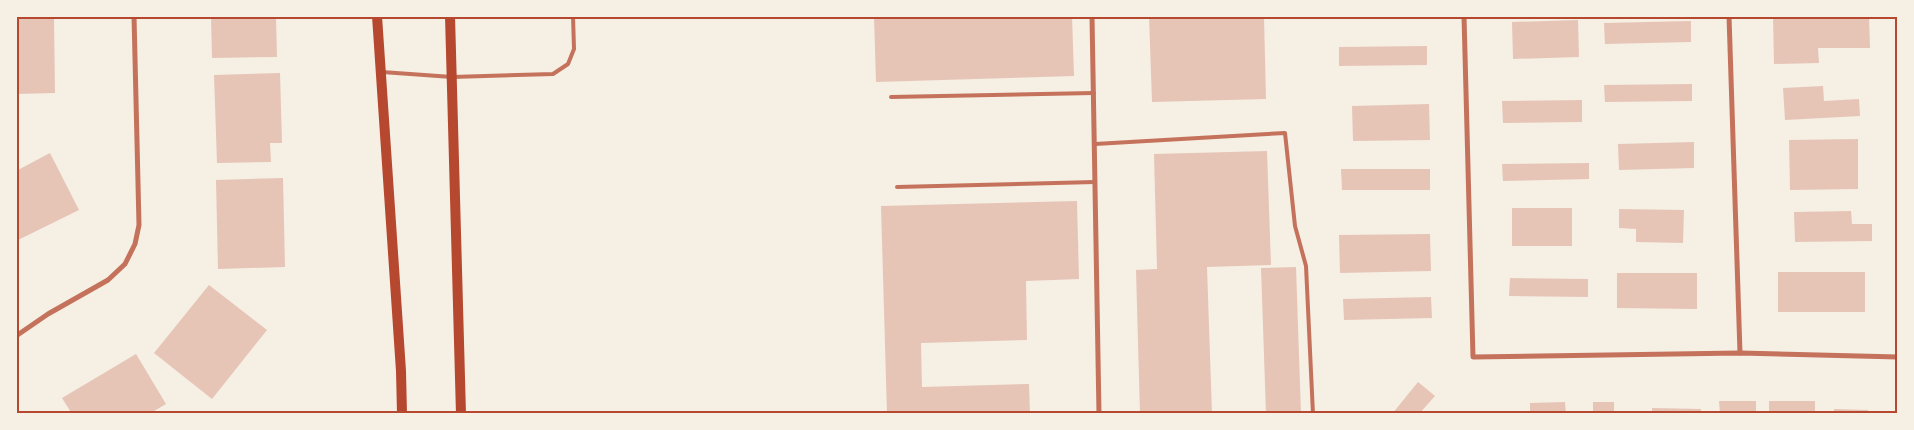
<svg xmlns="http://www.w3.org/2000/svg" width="1914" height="430" viewBox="0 0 1914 430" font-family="Lato,sans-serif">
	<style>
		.building { fill: #e6c5b7 }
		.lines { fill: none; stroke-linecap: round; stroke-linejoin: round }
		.service { stroke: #c5725c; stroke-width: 4 }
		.minor { stroke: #c5725c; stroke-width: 5 }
		.secondary { stroke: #b5482f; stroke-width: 10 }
		.neatline { fill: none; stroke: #b5482f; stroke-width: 2 }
	</style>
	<rect width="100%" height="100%" fill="#f6efe4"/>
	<g class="building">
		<path d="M16,16H54L55,93L16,94Z"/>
		<path d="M211,16H276L277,57L212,58Z"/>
		<path d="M874,16H1072L1074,76L876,82Z"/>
		<path d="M1149,16H1264L1266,99L1152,102Z"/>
		<path d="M1773,16H1869L1870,48H1818L1819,63L1774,64Z"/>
		<path d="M1578,20L1579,57L1513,59L1512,22Z"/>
		<path d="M1691,21V42L1605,44L1604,23Z"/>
		<path d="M1427,46V65L1339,66V47Z"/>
		<path d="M280,73L282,143H270L271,162L217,163L214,75Z"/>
		<path d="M1692,84V101L1605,102L1604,85Z"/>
		<path d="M1823,86L1824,101L1859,99L1860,116L1785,120L1783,88Z"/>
		<path d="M1582,100V122L1503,123L1502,101Z"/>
		<path d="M1429,104L1430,140L1353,141L1352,106Z"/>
		<path d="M1858,139V189L1790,190L1789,140Z"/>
		<path d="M1694,142V168L1619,170L1618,144Z"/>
		<path d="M1267,151L1271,265L1207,267L1212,414H1140L1136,270L1157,269L1154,154Z"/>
		<path d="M50,153L79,210L16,241V171Z"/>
		<path d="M1589,163V179L1503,181L1502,164Z"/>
		<path d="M1341,169H1430V190H1342Z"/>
		<path d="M283,178L285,267L218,269L216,180Z"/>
		<path d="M1077,201L1079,279L1026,281L1027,340L921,343L922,387L1029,384L1030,414H887L881,206Z"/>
		<rect x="1512" y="208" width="60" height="38"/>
		<path d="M1619,209L1684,210L1683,243L1636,242V229L1619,228Z"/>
		<path d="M1851,211L1852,224H1872V241L1795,242L1794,212Z"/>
		<path d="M1430,234L1431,271L1340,273L1339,235Z"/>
		<path d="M1296,267L1301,414H1266L1261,268Z"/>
		<rect x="1778" y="272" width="87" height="40"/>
		<path d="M1617,273H1697V309L1617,308Z"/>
		<path d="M1510,278L1588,279V297L1509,296Z"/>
		<path d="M209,285L267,330L212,399L154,353Z"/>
		<path d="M1431,297L1432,318L1344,320L1343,299Z"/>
		<path d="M136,354L166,404L149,414H72L62,398Z"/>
		<path d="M1418,382L1435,396L1419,414H1392Z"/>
		<path d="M1719,401H1756V414H1720Z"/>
		<rect x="1769" y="401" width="46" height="13"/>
		<path d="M1565,402L1566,414H1530V403Z"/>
		<rect x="1593" y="402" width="21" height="12"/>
		<path d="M1652,408L1701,409V414H1652Z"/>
		<path d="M1834,409L1868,410V414H1834Z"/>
	</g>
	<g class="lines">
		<g class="service">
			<path d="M382,72L452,77L553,74L568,64L574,49L573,16"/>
			<path d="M891,97L1094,93"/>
			<path d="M1095,144L1285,133L1295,226L1306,266L1313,414"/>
			<path d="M897,187L1095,182"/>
		</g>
		<g class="minor">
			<path d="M1092,16L1099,414"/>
			<path d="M1464,16L1473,357L1740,353L1898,357"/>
			<path d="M1729,16L1740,353"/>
			<path d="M16,336L48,314L108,280L125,264L135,244L139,225L134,16"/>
		</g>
		<g class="secondary">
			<path d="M377,16L401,371L402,414"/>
			<path d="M450,16L461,414"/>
		</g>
	</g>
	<rect width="1914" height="430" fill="none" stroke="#f6efe4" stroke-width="35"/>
	<rect x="18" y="18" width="1878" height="394" class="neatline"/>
</svg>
